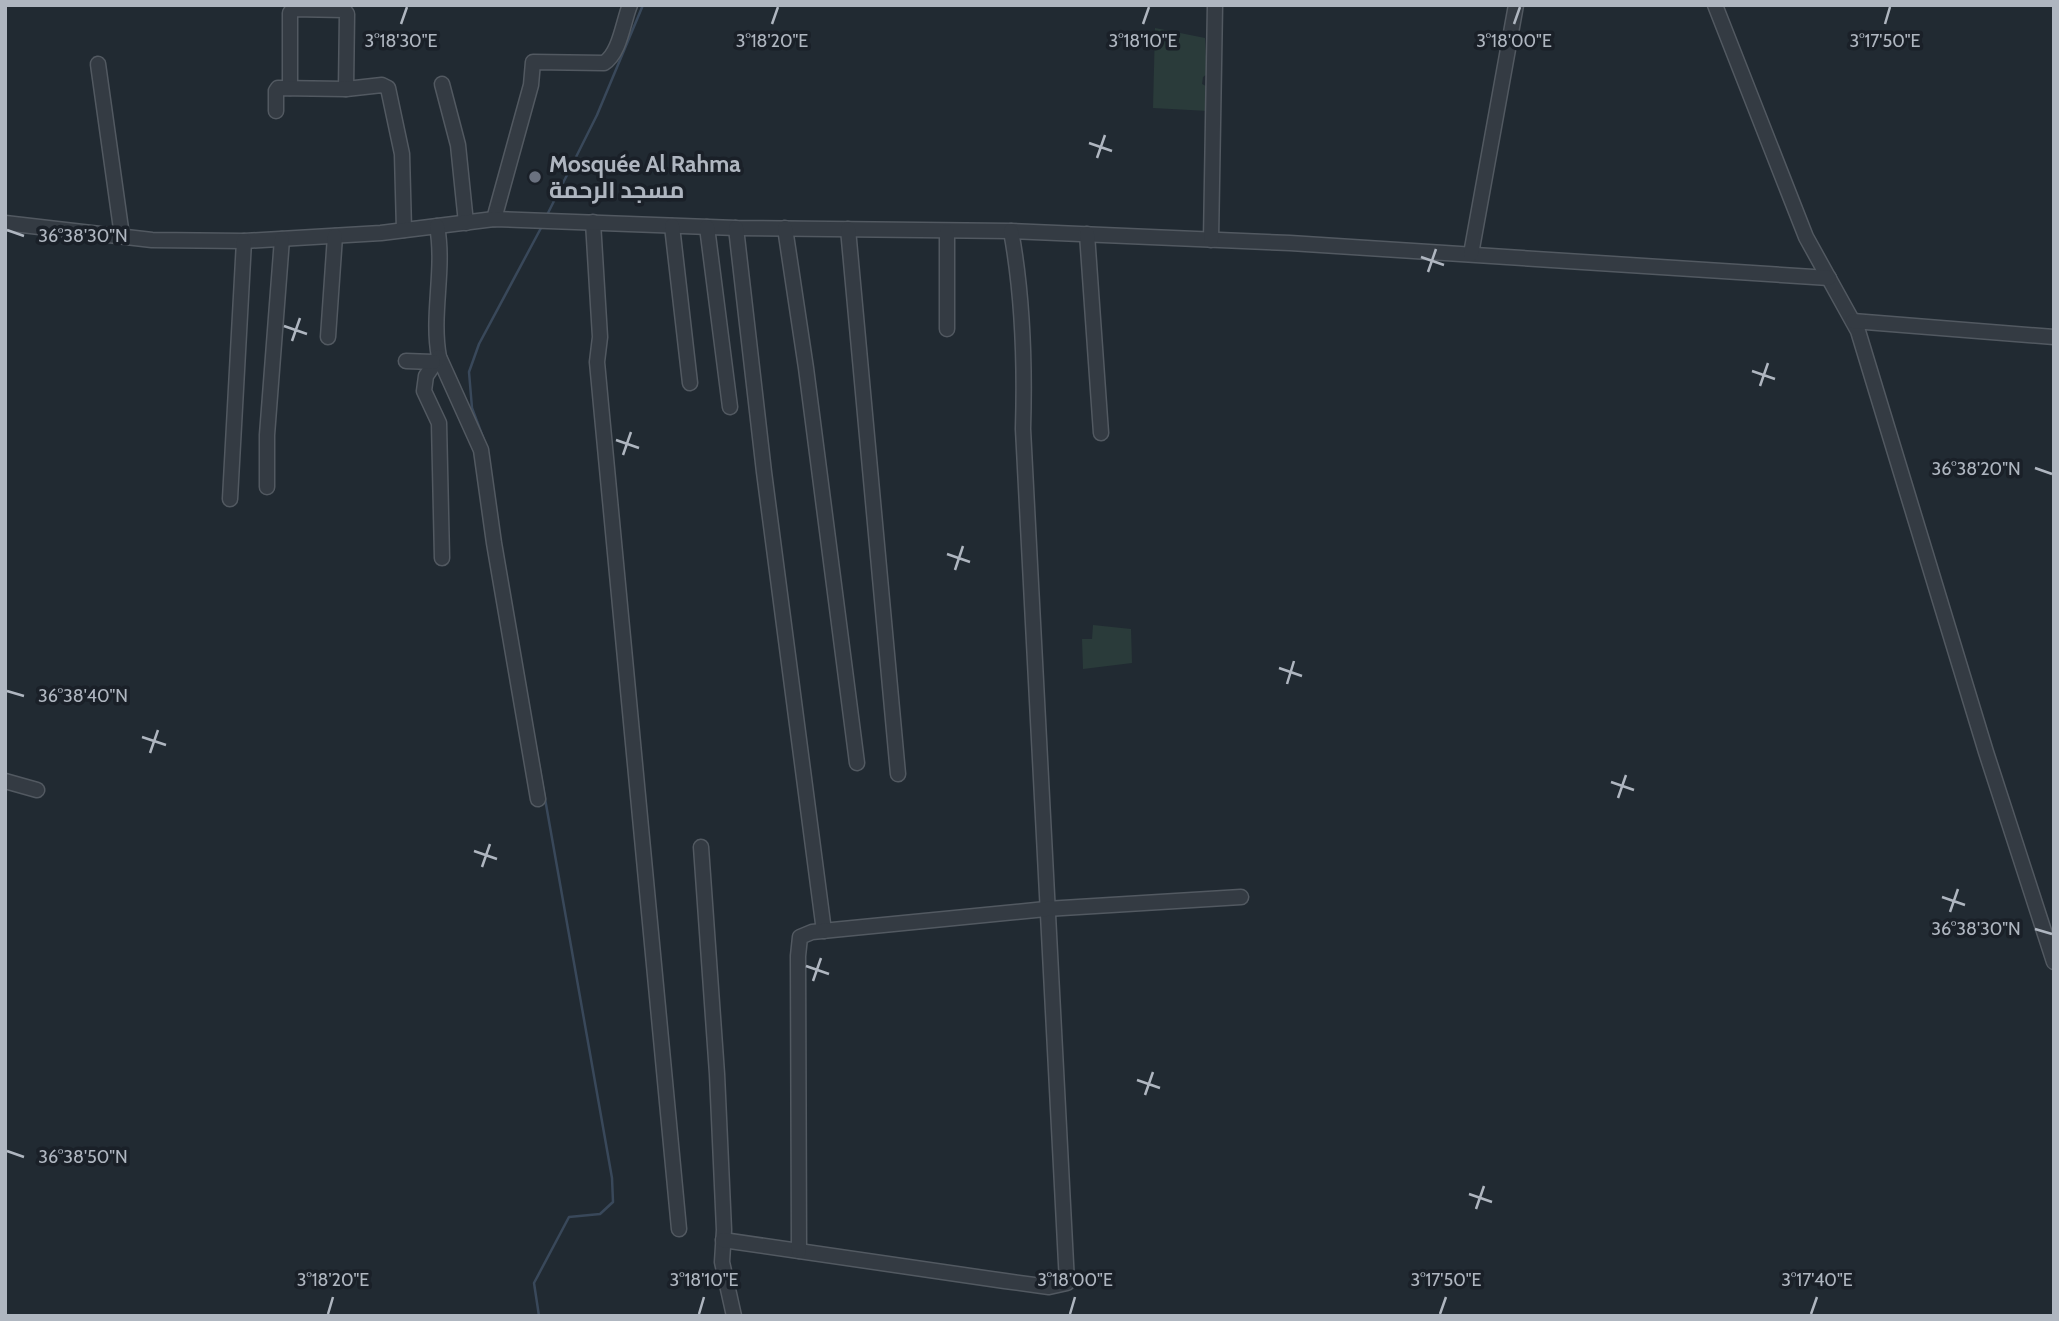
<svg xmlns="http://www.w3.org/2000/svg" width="2059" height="1321" viewBox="0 0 2059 1321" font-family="Cabin,Cairo,sans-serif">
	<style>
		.green { fill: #2a3b3a }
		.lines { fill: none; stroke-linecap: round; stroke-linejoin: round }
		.stream { stroke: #39485a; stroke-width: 2.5 }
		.minor-casing { stroke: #525961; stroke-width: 17 }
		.minor { stroke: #343b43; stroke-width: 14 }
		.ticks { fill: none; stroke: #afb6c0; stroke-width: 2.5 }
		.worship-dot { fill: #6b7280; stroke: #1a2028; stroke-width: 2.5 }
		.labels { text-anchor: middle; stroke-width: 7; stroke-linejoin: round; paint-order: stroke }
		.poi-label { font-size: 23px; font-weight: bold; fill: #afb6c0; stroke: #1a2028; text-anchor: start }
		.ticks-label { font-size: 18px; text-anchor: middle; fill: #afb6c0; stroke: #1a2028; stroke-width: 7; stroke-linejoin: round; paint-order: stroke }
	</style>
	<rect width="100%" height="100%" fill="#212a32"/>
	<g class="green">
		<path d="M1155,28L1205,38L1207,74L1203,77L1202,84L1208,87V111L1153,108Z"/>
		<path d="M1093,625L1131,629L1132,663L1083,669L1082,639H1092Z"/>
	</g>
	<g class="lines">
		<g class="stream">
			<path d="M547,215L597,115L643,5"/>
			<path d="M484,440L472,408L469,372L479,344L541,228"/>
			<path d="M529,708L612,1178L613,1202L600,1214L569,1217L534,1283L539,1316"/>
		</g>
		<defs>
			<g id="minor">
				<path d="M1715,5L1806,237L1858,331L1986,752L2054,962"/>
				<path d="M98,64L122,236"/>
				<path d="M442,84L458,145L466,223"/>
				<path d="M290,88V13L293,9L344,10L347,14L346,89"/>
				<path d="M276,111V91L278,88L346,89L382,85L388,88L402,154L404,230"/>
				<path d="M494,219L531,85L533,62L604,63C620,53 623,22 630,5"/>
				<path d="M593,222L600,337L597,362L601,405L679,1229"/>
				<path d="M5,223L152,240L244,241L381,233L494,219L736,228L1011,231L1290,243L1829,278"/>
				<path d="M437,226C445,270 431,314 439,357L481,450L494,543L538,799"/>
				<path d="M672,226L690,383"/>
				<path d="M707,227L730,407"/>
				<path d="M736,228L764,472L824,931"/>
				<path d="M785,228L806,368L857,763"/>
				<path d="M848,229L898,774"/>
				<path d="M947,232V329"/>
				<path d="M1087,234L1101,433"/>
				<path d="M1211,240L1215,5"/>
				<path d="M1471,254L1516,5"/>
				<path d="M1853,321L2054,337"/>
				<path d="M328,337L335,236"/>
				<path d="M439,357L426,376L424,391L439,423L442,558"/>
				<path d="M406,361L433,362"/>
				<path d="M267,487V435L282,239"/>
				<path d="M230,499L244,241"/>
				<path d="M5,781L37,790"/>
				<path d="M701,847L717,1074L724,1230L722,1262L734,1316"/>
				<path d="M723,1240L1005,1281L1049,1287L1067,1283L1023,429C1025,363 1023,296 1011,231"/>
				<path d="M799,1251L798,956L800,937L812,932L1046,909L1241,897"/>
			</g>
		</defs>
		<use href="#minor" class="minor-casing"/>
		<use href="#minor" class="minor"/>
	</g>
	<path class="ticks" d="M401,24L407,7M772,24L778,7M1143,24L1149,7M1514,24L1520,7M1885,24L1890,7M1089,143L1112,151M1097,158L1105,135M7,230L24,236M1421,257L1444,265M1428,272L1436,249M284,326L307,334M292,341L300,318M1752,371L1775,379M1760,386L1768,363M616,440L639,448M623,455L631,432M2035,468L2052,474M947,554L970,562M955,570L963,546M1279,668L1302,676M1287,684L1294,661M7,691L24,696M142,737L166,745M150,753L158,730M1611,782L1634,790M1618,798L1626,775M474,851L497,859M482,867L490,844M1942,897L1965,905M1950,912L1958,889M2035,929L2052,934M806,966L829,974M813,981L821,958M1137,1080L1160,1088M1145,1095L1153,1072M7,1151L24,1157M1469,1194L1492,1202M1476,1209L1484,1186M328,1314L333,1297M699,1314L704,1297M1070,1314L1075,1297M1440,1314L1446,1297M1811,1314L1817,1297"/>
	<circle class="worship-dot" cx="535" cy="177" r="7"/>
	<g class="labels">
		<g class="poi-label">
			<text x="549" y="172">Mosquée Al Rahma<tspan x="549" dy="26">مسجد الرحمة</tspan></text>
		</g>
	</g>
	<g class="ticks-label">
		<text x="401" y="47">3°18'30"E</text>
		<text x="772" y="47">3°18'20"E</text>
		<text x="1143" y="47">3°18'10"E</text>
		<text x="1514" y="47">3°18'00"E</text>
		<text x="1885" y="47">3°17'50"E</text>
		<text x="83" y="242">36°38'30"N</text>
		<text x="1976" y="475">36°38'20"N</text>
		<text x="83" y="702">36°38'40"N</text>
		<text x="1976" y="935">36°38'30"N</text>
		<text x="83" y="1163">36°38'50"N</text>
		<text x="333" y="1286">3°18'20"E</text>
		<text x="704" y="1286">3°18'10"E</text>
		<text x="1075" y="1286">3°18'00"E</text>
		<text x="1446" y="1286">3°17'50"E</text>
		<text x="1817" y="1286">3°17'40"E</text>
	</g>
	<rect width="2059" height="1321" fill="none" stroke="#afb6c0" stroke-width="14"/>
</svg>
